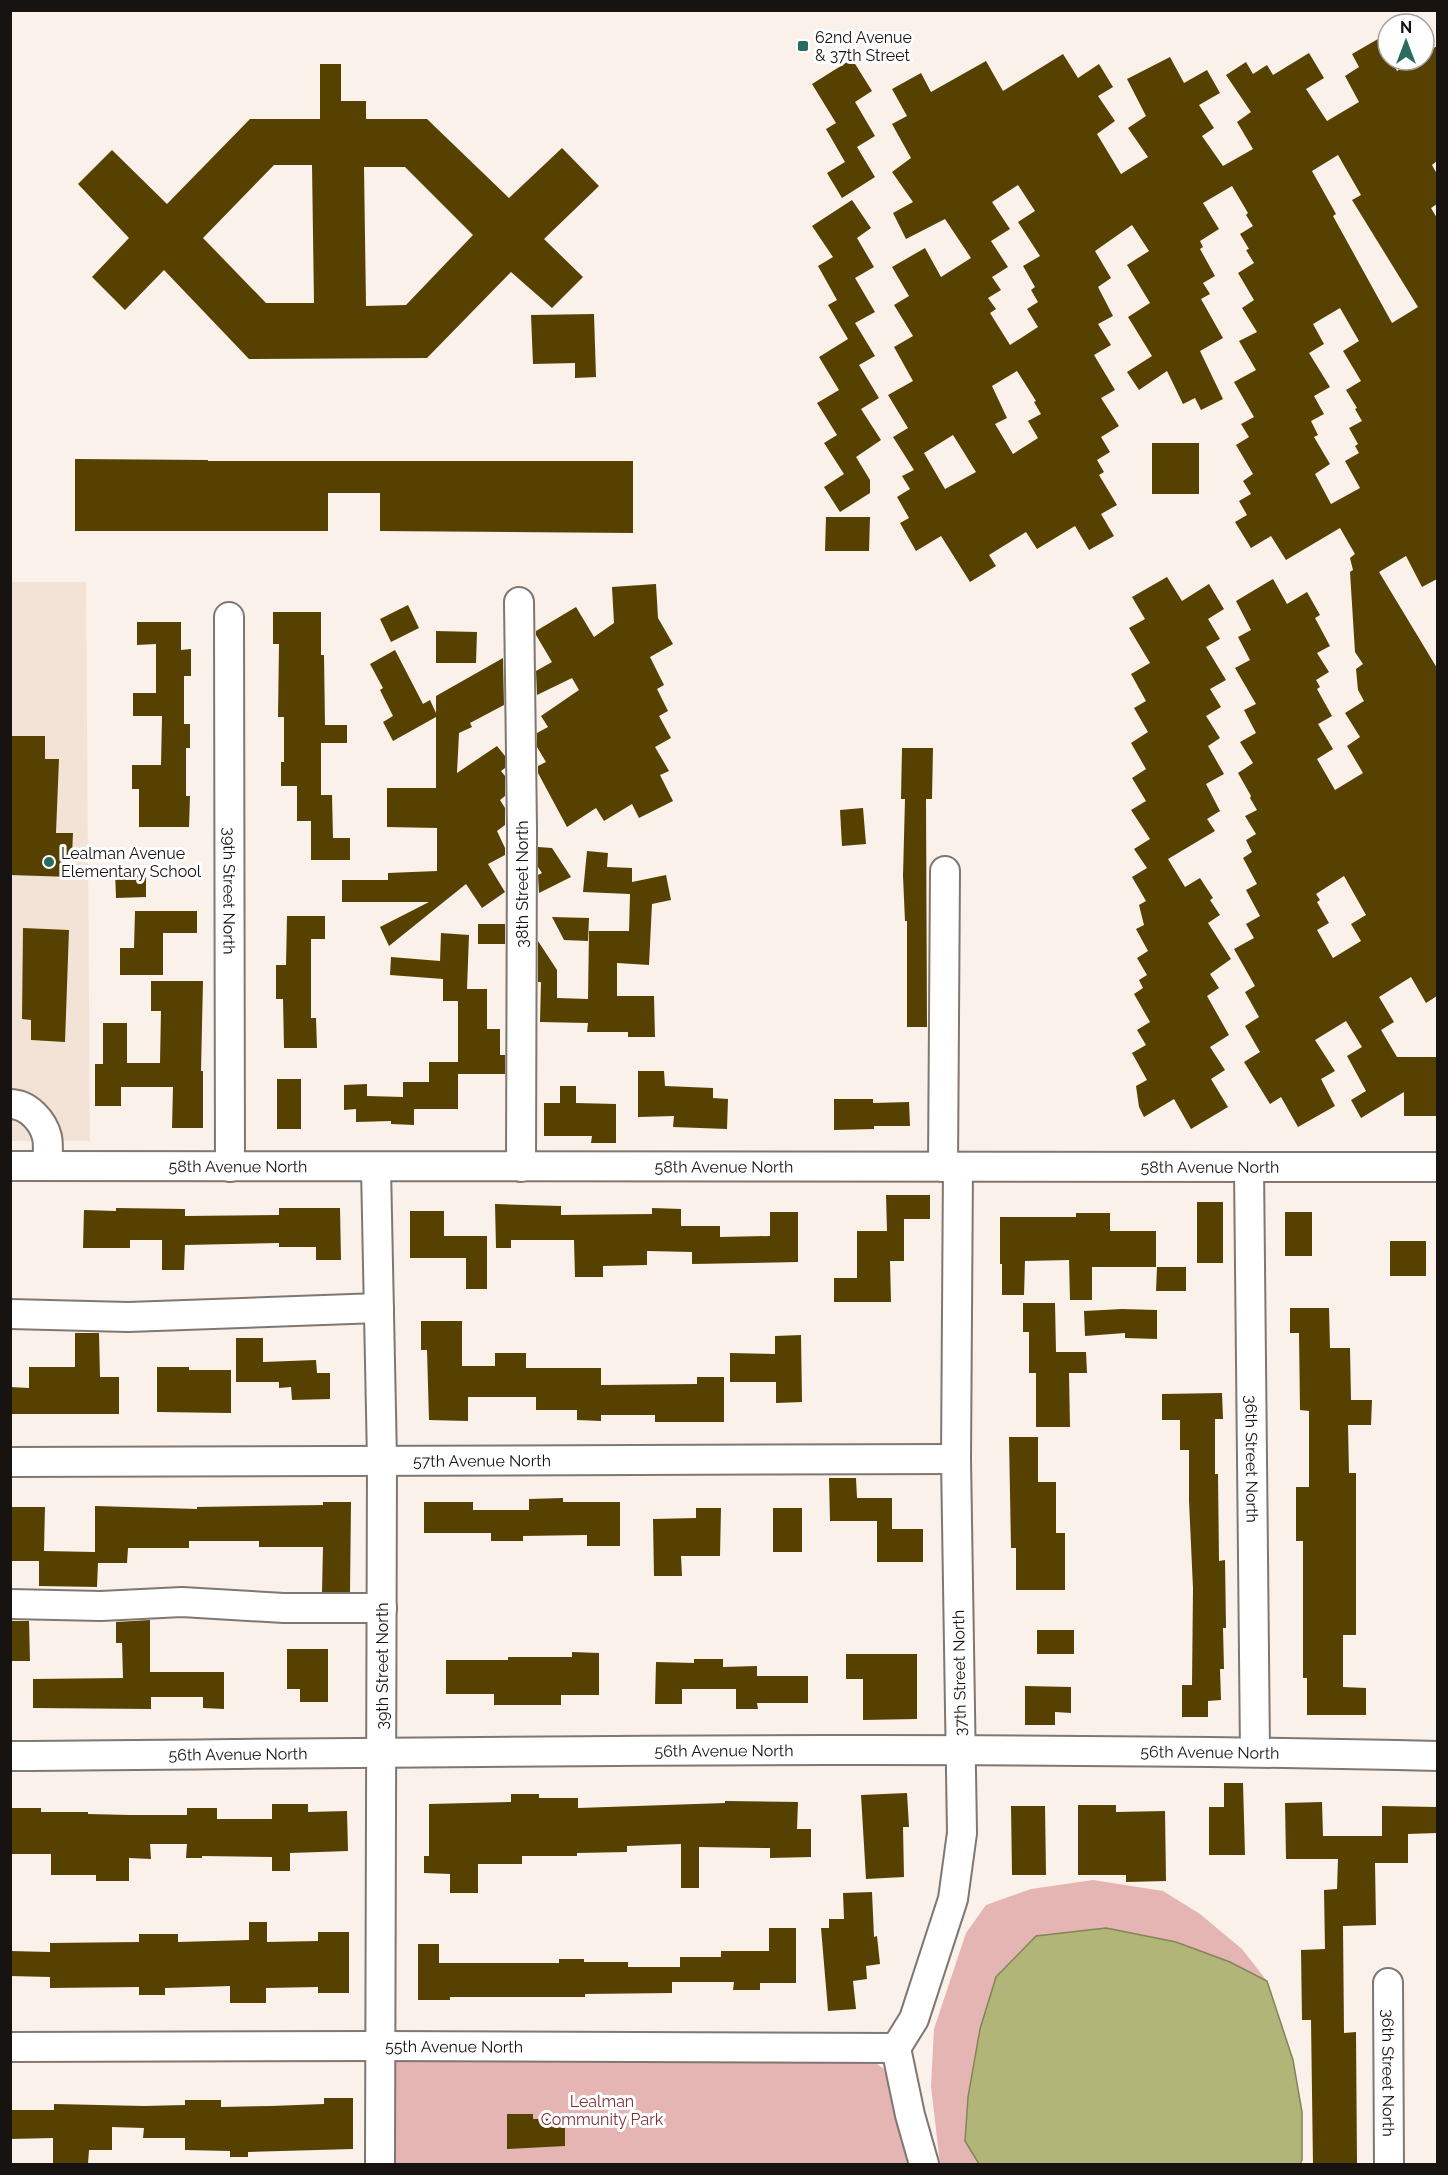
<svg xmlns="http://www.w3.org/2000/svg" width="1448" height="2175" viewBox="0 0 1448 2175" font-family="Raleway,sans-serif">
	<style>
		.built { fill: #f2e3d6 }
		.green { fill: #e5b5b4 }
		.water { fill: #b2b578; stroke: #838459; stroke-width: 1.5 }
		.building { fill: #574100; fill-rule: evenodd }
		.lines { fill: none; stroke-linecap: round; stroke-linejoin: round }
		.minor-casing { stroke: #7f7771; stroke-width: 32 }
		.minor { stroke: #fff; stroke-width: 28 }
		.poi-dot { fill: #276c5f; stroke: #fff; stroke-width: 2 }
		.labels { text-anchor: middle; stroke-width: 6; stroke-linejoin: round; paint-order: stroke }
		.poi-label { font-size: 16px; fill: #161311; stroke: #fff; text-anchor: start }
		.street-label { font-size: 16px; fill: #161311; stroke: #fff }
		.park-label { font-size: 16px; fill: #813135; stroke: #fff }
	</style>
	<rect width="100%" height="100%" fill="#faf1ea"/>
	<path class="built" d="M10,582H86L90,1141H11Z"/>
	<g class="green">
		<path d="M1093,1880L1163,1891L1200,1914L1242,1949L1267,1981L1230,1962L1176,1942L1106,1928L1036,1936L996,1977L980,2029L968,2097L965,2141L979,2164H940L931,2086L934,2029L966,1933L986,1905L1031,1889Z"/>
		<path d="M388,2055L873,2061L884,2069L891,2080L912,2164H389Z"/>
	</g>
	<path class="water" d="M1106,1928L1176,1942L1230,1962L1267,1981L1293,2060L1302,2112V2160L1300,2164H979L965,2141L968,2097L980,2029L996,1977L1036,1936Z"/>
	<g class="building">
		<path d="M1378,39L1388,56V60H1391L1397,71L1415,60H1424V54L1437,46V161L1432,165L1437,174V204L1431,208L1437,218V579L1422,587L1406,556L1379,572L1437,668V996L1426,1003L1411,977L1379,997L1394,1022L1381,1030L1397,1057H1437V1116H1404V1092L1361,1118L1351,1100L1366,1091L1347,1056L1362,1047L1346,1021L1315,1040L1335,1071L1321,1079L1335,1106L1298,1127L1281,1097L1270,1104L1244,1062L1260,1052L1245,1026L1259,1017L1245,992L1255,986L1234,949L1254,938L1246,924L1260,916L1246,890L1257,884L1243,858L1252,852L1246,840L1256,834L1245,816L1257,810L1250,798L1251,796L1238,773L1253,763L1240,742L1256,733L1244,710L1256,704L1235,668L1250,660L1238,637L1251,630L1236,601L1273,579L1287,604L1307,592L1320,615L1315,618L1330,646L1317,653L1329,672L1316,680L1320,687L1317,689L1332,716L1318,724L1333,749L1317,759L1335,790L1363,773L1347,746L1360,737L1345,713L1364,701L1358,690L1356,669L1363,664L1355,652L1350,572L1353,570L1350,558L1355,554L1340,528L1286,560L1271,536L1251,548L1235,522L1247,515L1239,501L1251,494L1243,481L1253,474L1236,445L1249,437L1241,424L1254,417L1234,382L1256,370L1239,341L1257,332L1242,308L1254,300L1238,273L1254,263L1246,250L1249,249L1240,234L1253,226L1246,215L1248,213L1232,186L1203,203L1219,229L1200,241L1203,247L1200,249L1215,276L1203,283L1210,294L1201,299L1223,338L1200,351L1223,399L1201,410L1195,398L1183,404L1167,371L1139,390L1127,372L1152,356L1128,317L1150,303L1127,265L1149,251L1132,225L1095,251L1111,278L1098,287L1113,316L1098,324L1111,345L1094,355L1115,390L1101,398L1119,426L1101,437L1110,452L1097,460L1104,472L1099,475L1117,505L1101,514L1114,536L1089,550L1075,526L1037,549L1026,532L989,555L996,566L970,582L941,536L916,551L900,523L909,518L897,497L910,489L902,476L914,470L893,437L908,428L888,395L913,381L894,347L913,336L894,305L909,296L892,267L925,248L941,277L971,258L945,219L906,239L893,213L913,202L892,172L911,158L892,124L907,116L892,89L921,73L931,92L986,61L1003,91L1063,54L1078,78L1099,64L1113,87L1098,96L1115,121L1097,134L1121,174L1148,157L1128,128L1146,116L1127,79L1170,57L1184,83L1207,70L1220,93L1199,105L1214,128L1202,136L1223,166L1253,149L1237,122L1251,112L1226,75L1246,62L1253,74L1267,65L1273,75L1309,53L1324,78L1306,89L1327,121L1359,102L1345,76L1359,67L1352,54ZM1338,155L1361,195L1352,200L1418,307L1392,323L1333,216L1336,214L1312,171ZM1018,185L1035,211L1018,222L1040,256L1023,266L1035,287L1031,290L1038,302L1027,309L1038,327L1010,345L990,313L996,309L988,298L1001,290L992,277L1008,267L991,241L1010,229L992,202ZM1340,308L1359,341L1343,351L1361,381L1346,390L1357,408L1355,409L1362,421L1349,428L1358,444L1355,446L1359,453L1345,461L1360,488L1331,504L1315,474L1330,464L1314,437L1318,435L1311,421L1324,414L1314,396L1330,387L1309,353L1324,344L1313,324ZM1017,371L1036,401L1034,402L1041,414L1028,421L1038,438L1013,454L995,424L1007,418L992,386ZM953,435L976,472L945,489L924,453ZM1344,876L1366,915L1351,924L1361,941L1333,958L1317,930L1329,923L1317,902L1320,900L1316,894Z"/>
		<path d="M852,59L872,91L855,102L875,136L857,147L875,177L842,198L827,173L845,162L826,129L836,123L812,84Z"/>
		<path d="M320,64H341V101H366V119H427L509,198L562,148L599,186L544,239L583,277L552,308L511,272L427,358L249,359L164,270L125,310L92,277L129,238L78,184L112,150L167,204L250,119H320ZM274,165H312L314,303H266L203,238ZM364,167H405L473,235L406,305L366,306Z"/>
		<path d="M852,200L871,228L857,238L874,267L855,278L875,312L855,323L875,356L859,365L879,398L861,409L881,440L856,457L870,480V493L840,512L824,487L844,474L824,443L837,435L817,403L839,390L819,357L848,339L828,305L837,300L818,266L833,257L812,226Z"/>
		<path d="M594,314L596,377L575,378V363L533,364L531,315Z"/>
		<rect x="1152" y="443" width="47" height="51"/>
		<path d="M75,459L208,460V461H633V533L380,531V493H328V531H75Z"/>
		<path d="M826,517H870L869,551H825Z"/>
		<path d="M1167,577L1182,601L1209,584L1224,609L1208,619L1220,639L1206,647L1226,680L1210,689L1221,707L1206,716L1220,738L1208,746L1224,774L1206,784L1220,811L1207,819L1215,831L1168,859L1185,887L1200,878L1213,898L1210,900L1220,915L1208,923L1231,959L1210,974L1219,988L1207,996L1229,1035L1210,1047L1225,1070L1211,1079L1228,1107L1191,1129L1174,1099L1144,1117L1139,1107L1136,1086L1147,1080L1132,1053L1146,1045L1137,1030L1150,1022L1134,994L1143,988L1139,980L1147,975L1137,958L1148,951L1136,929L1144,925L1139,905L1146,901L1132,877L1147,868L1134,849L1150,839L1131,810L1146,801L1132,778L1146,769L1131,743L1148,732L1134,708L1146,701L1131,674L1150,663L1129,628L1145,619L1132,597Z"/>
		<path d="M656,584L658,618L673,644L650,657L664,685L657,689L668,711L659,716L671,738L655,747L669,771L660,775L673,801L639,818L632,804L604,821L596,808L567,827L538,773V766L546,762L537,747V733L548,727L541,716L579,690L572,678L537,695L536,671L552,662L536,635V631L576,607L594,637L614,623L612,587Z"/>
		<path d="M408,605L419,628L391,642L380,619Z"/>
		<path d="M273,612H321V655H324L325,725H347V743H321V795H332L333,838H350V860H311V821H297V786H281V762H284V717H278L279,644H273Z"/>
		<path d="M137,622H181V650L191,649V676H184V724H190V748H186V796H190L189,827H139V789H132V765H161L162,716H133V693H156V644L137,645Z"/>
		<path d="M436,631L477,632L476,663H436Z"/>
		<path d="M395,650L423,704L430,700L436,713V696L503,658L504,705L470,723L472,727L459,733L457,773L497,746L505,756V768L501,771L505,776V796L500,800L505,808V825L497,831L505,848V855L488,864L505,892L482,908L466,884L389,946L380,927L429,902H342V880H388V873L437,871V828L387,827V788H436V717L393,741L383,722L393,716L380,690L383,688L370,664Z"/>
		<path d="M10,736H45V759H59L56,833H73L71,877L10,875Z"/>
		<path d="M902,748H933L932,799H926L927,1027H907V921H905L903,876L905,799H901Z"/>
		<path d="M863,808L866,844L842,846L840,810Z"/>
		<path d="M538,847L552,848L571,877L539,893L538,875L542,873L538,867Z"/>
		<path d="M587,851L608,853L607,867L632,868V882L666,875L671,900L652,904L649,965L617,963V996H654L655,1037H628V1032H587L588,1023L540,1022L541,982H538V941L557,970V998L588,999L589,931H629L630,894L583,892Z"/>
		<path d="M115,870H146V897L116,898Z"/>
		<path d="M135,911H197V933H163V975H120V948H134Z"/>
		<path d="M287,916H325V939H311V1018H316L317,1048H284L283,999H276V965H286Z"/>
		<path d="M552,917L589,918L588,941L564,940Z"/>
		<rect x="478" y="924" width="27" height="20"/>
		<path d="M23,928L69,930L65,1042L31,1040V1020L22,1019Z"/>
		<path d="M441,933L469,935L467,989H487V1029H500V1055H505V1074H458V1109H414V1125L391,1124V1121L356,1122V1109L344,1110V1085L367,1084V1096L403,1097V1082H429V1062H458V1001H443V979L390,975L391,957L440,961Z"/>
		<path d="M151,981H203L201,1071H203V1128H172L173,1087H121V1106H95V1064H103V1023H127V1063H160L161,1011H151Z"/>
		<path d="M638,1071H664L665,1086L713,1088V1098L728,1099L727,1129L673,1127L674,1116L638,1117Z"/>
		<rect x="277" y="1079" width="24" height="50"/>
		<path d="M560,1086H576V1103L616,1104V1143H591L592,1136H544V1103H560Z"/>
		<path d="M834,1099H873V1103L909,1102L910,1126H874V1129L834,1130Z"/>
		<path d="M886,1195H930V1219H904V1261H890L891,1302H834V1278H857V1231H887Z"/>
		<rect x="1197" y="1202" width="26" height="61"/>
		<path d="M495,1204L561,1206V1215L652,1214V1208L681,1209V1226H720V1237L770,1236V1212H798V1262L692,1264V1252L647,1251V1265L603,1266V1277H575L574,1240H511V1248H496Z"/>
		<path d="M116,1208L185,1209V1216L279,1215V1208H340L341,1260H316V1247H279V1243L185,1245L184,1270H162V1240H130V1248H83L84,1210L116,1211Z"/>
		<path d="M410,1211H444V1236H487V1289H466V1258H410Z"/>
		<rect x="1285" y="1212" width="27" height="44"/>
		<path d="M1076,1213H1110V1231H1156V1267H1092V1300H1070L1069,1260L1025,1261L1024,1295H1002V1264H1000V1217H1076Z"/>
		<rect x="1390" y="1241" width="36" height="35"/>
		<path d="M1157,1267H1186V1291H1156Z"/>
		<path d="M1023,1303H1055L1056,1352H1086L1087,1373H1069L1070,1427H1036V1373H1029V1332H1023Z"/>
		<path d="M1290,1308H1329L1330,1348H1350L1351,1400H1372L1371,1425H1348L1349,1473H1356V1635H1343V1687L1366,1688V1715H1307V1678H1303V1541H1296V1487H1309V1411L1300,1410L1299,1333H1290Z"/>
		<path d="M1122,1309L1157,1310V1339L1125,1338V1333L1085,1336L1084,1311Z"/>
		<path d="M421,1321H462V1366H495V1353H526V1368H601V1385L697,1384V1377H724V1422H655V1415H601V1421L577,1420V1410H536V1397H468V1421L429,1420L427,1350H421Z"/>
		<path d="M75,1333H99L100,1377H119V1414H10V1387L29,1388V1367H75Z"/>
		<path d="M801,1335L802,1402L776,1403V1382H730V1353L775,1354V1336Z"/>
		<path d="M236,1338H263V1362L316,1360L317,1373H330V1399L292,1400L291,1387L279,1388V1382H236Z"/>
		<path d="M157,1367H189V1370H231V1413L157,1412Z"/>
		<path d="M1222,1393L1223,1419H1215V1474H1218L1219,1561L1225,1560L1226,1628H1223L1224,1669H1220L1221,1700L1208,1701V1717H1182V1685H1192L1193,1588L1189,1501V1450H1180V1420H1162V1394Z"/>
		<path d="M1009,1437H1038V1482H1056V1533H1065V1590H1016V1548H1011Z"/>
		<path d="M829,1478H856L857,1498H892V1529H923V1562H877V1521H830Z"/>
		<path d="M563,1498V1502H620V1546H587V1535L523,1536V1541H491V1533H424V1502H473V1510H529V1499Z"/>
		<path d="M323,1502H351L350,1592H322L323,1547H259V1541H189V1548H128L127,1563H98L97,1587L39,1586V1561H10V1507H45L44,1551L95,1552V1506L197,1509V1507L323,1505Z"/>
		<path d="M696,1508H721L720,1556H681L682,1576H654L653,1519L696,1518Z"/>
		<rect x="773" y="1508" width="29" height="44"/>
		<path d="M150,1620V1672H224V1709L203,1708V1697H151V1709L33,1708V1679L123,1678L122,1643H116V1622Z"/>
		<path d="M10,1621H29L30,1661H10Z"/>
		<rect x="1037" y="1630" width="37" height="24"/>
		<path d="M287,1649H328V1702H300V1689H287Z"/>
		<path d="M572,1652L599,1653V1695H561V1705H494V1694H446V1660H508V1657H572Z"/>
		<path d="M846,1654H917V1719L863,1720V1679H846Z"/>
		<path d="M694,1659H723V1667L757,1666V1676H808V1703H757L758,1709H736V1689H682V1704H655L656,1662L694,1663Z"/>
		<path d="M1025,1686L1071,1687V1713L1055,1712V1725H1025Z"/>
		<path d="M1224,1783H1243L1245,1855H1209V1807H1224Z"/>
		<path d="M907,1793L909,1827H903L904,1877L866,1879L861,1795Z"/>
		<path d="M511,1794H539V1798H578V1808L725,1803V1801L798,1802L797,1829H811V1857L770,1858V1848L699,1847V1888H681V1844L627,1846V1852L577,1853V1856H522V1864H478V1893H450V1874L424,1873V1856H429V1804L511,1802Z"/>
		<path d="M1322,1802L1323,1836H1382V1806L1437,1807V1833L1408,1834V1863H1375L1376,1925L1343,1926L1344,2033L1356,2032L1357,2164H1313L1311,2020H1302L1301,1950L1325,1949L1324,1890L1337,1889L1338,1859H1286L1285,1803Z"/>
		<path d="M272,1804H308V1812L347,1811L348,1851L290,1853V1871H272V1857L202,1856V1858H186L187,1844H150L151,1859L129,1858V1881H96V1875H51V1854H10V1808H41V1812H88V1814L130,1815H187V1808H217V1819H272Z"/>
		<path d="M1078,1805H1116V1812L1165,1811L1166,1881L1126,1882V1875H1078Z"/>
		<path d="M1011,1806H1045L1046,1875H1012Z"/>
		<path d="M872,1892L874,1937L877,1936L880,1964L866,1966L867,1979L853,1981L856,2009L828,2011L821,1928H829V1919H844L843,1893Z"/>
		<path d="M249,1922H267V1942L318,1941V1932H349V1993H318V1987L266,1988V2003H230V1986L165,1988V1995H139V1987L50,1988V1977L10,1976V1951L50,1952V1943L139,1942V1934H178V1942L249,1940Z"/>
		<path d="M769,1928H796V1983H760V1990H733L734,1982H672V1993L585,1994V1997H450V2000H418V1944H439V1963H559V1959H584V1962H628V1967H680V1957H721V1951H769Z"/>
		<path d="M324,2098H353V2149L248,2152V2157H230V2151L185,2150V2138H143L144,2128L112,2127V2150H89L88,2164H53V2138L10,2139V2110H54V2104L144,2106L185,2105V2100H221V2107L271,2106L324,2104Z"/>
		<path d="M507,2114H533V2119H565V2146L507,2149Z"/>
	</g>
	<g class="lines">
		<defs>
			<g id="minor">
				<path d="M519,602L522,829L521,1167"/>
				<path id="s1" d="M229,617L230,1167"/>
				<path d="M10,1104C28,1104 43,1121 47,1137C49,1146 47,1157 48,1166"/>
				<path id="s2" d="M10,1166L1438,1167"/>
				<path d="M376,1167L382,1460L380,2164"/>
				<path d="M943,1167L945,871"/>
				<path id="s3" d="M1249,1167L1255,1752"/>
				<path d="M10,1314L128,1317L379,1308"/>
				<path id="s4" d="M10,1462L956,1459"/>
				<path d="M10,1604L101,1606L182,1602L284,1608H382"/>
				<path id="s5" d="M10,1756C486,1752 962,1745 1438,1756"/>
				<path id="s6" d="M1388,1983L1389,2164"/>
				<path id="s7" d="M10,2047L380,2046L896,2048"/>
				<path d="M924,2164L910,2115L896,2048L914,2019L953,1899L962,1833L956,1459L958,1167"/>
			</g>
		</defs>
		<use href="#minor" class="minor-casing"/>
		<use href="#minor" class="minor"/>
	</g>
	<g class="poi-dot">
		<rect x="797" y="40" width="12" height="12" rx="3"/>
		<circle cx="49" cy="862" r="6"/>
	</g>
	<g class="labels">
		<g class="poi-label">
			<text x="815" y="43">62nd Avenue<tspan x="815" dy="18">&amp; 37th Street</tspan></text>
			<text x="61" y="859">Lealman Avenue<tspan x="61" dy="18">Elementary School</tspan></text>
		</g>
		<g class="street-label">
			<text transform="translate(522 884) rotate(-90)" y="6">38th Street North</text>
			<text dy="6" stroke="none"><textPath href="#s1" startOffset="274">39th Street North</textPath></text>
			<text dy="6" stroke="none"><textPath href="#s2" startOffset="228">58th Avenue North</textPath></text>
			<text dy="6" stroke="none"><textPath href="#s2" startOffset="714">58th Avenue North</textPath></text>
			<text dy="6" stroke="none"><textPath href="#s2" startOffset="1200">58th Avenue North</textPath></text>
			<text dy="6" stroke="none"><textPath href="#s3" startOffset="292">36th Street North</textPath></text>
			<text dy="6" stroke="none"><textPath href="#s4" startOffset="472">57th Avenue North</textPath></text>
			<text transform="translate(382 1666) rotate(-90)" y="6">39th Street North</text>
			<text transform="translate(959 1673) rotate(-91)" y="6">37th Street North</text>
			<text dy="6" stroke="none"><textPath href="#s5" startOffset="714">56th Avenue North</textPath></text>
			<text dy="6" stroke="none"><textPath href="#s5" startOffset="1200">56th Avenue North</textPath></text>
			<text dy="6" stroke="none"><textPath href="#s5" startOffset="228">56th Avenue North</textPath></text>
			<text dy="6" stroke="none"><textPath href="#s7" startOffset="444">55th Avenue North</textPath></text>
			<text dy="6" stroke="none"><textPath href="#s6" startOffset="90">36th Street North</textPath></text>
		</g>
		<g class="park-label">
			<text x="602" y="2107">Lealman<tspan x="602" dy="18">Community Park</tspan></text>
		</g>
	</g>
	<rect width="1448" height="2175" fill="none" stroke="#161311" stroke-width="24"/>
	<g transform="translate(1406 42)"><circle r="28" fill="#ffffff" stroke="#a2a1a0" stroke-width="1.5"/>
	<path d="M0-4.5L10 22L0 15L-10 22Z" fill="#276c5f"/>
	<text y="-9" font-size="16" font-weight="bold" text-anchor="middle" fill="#161311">N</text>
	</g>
</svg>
